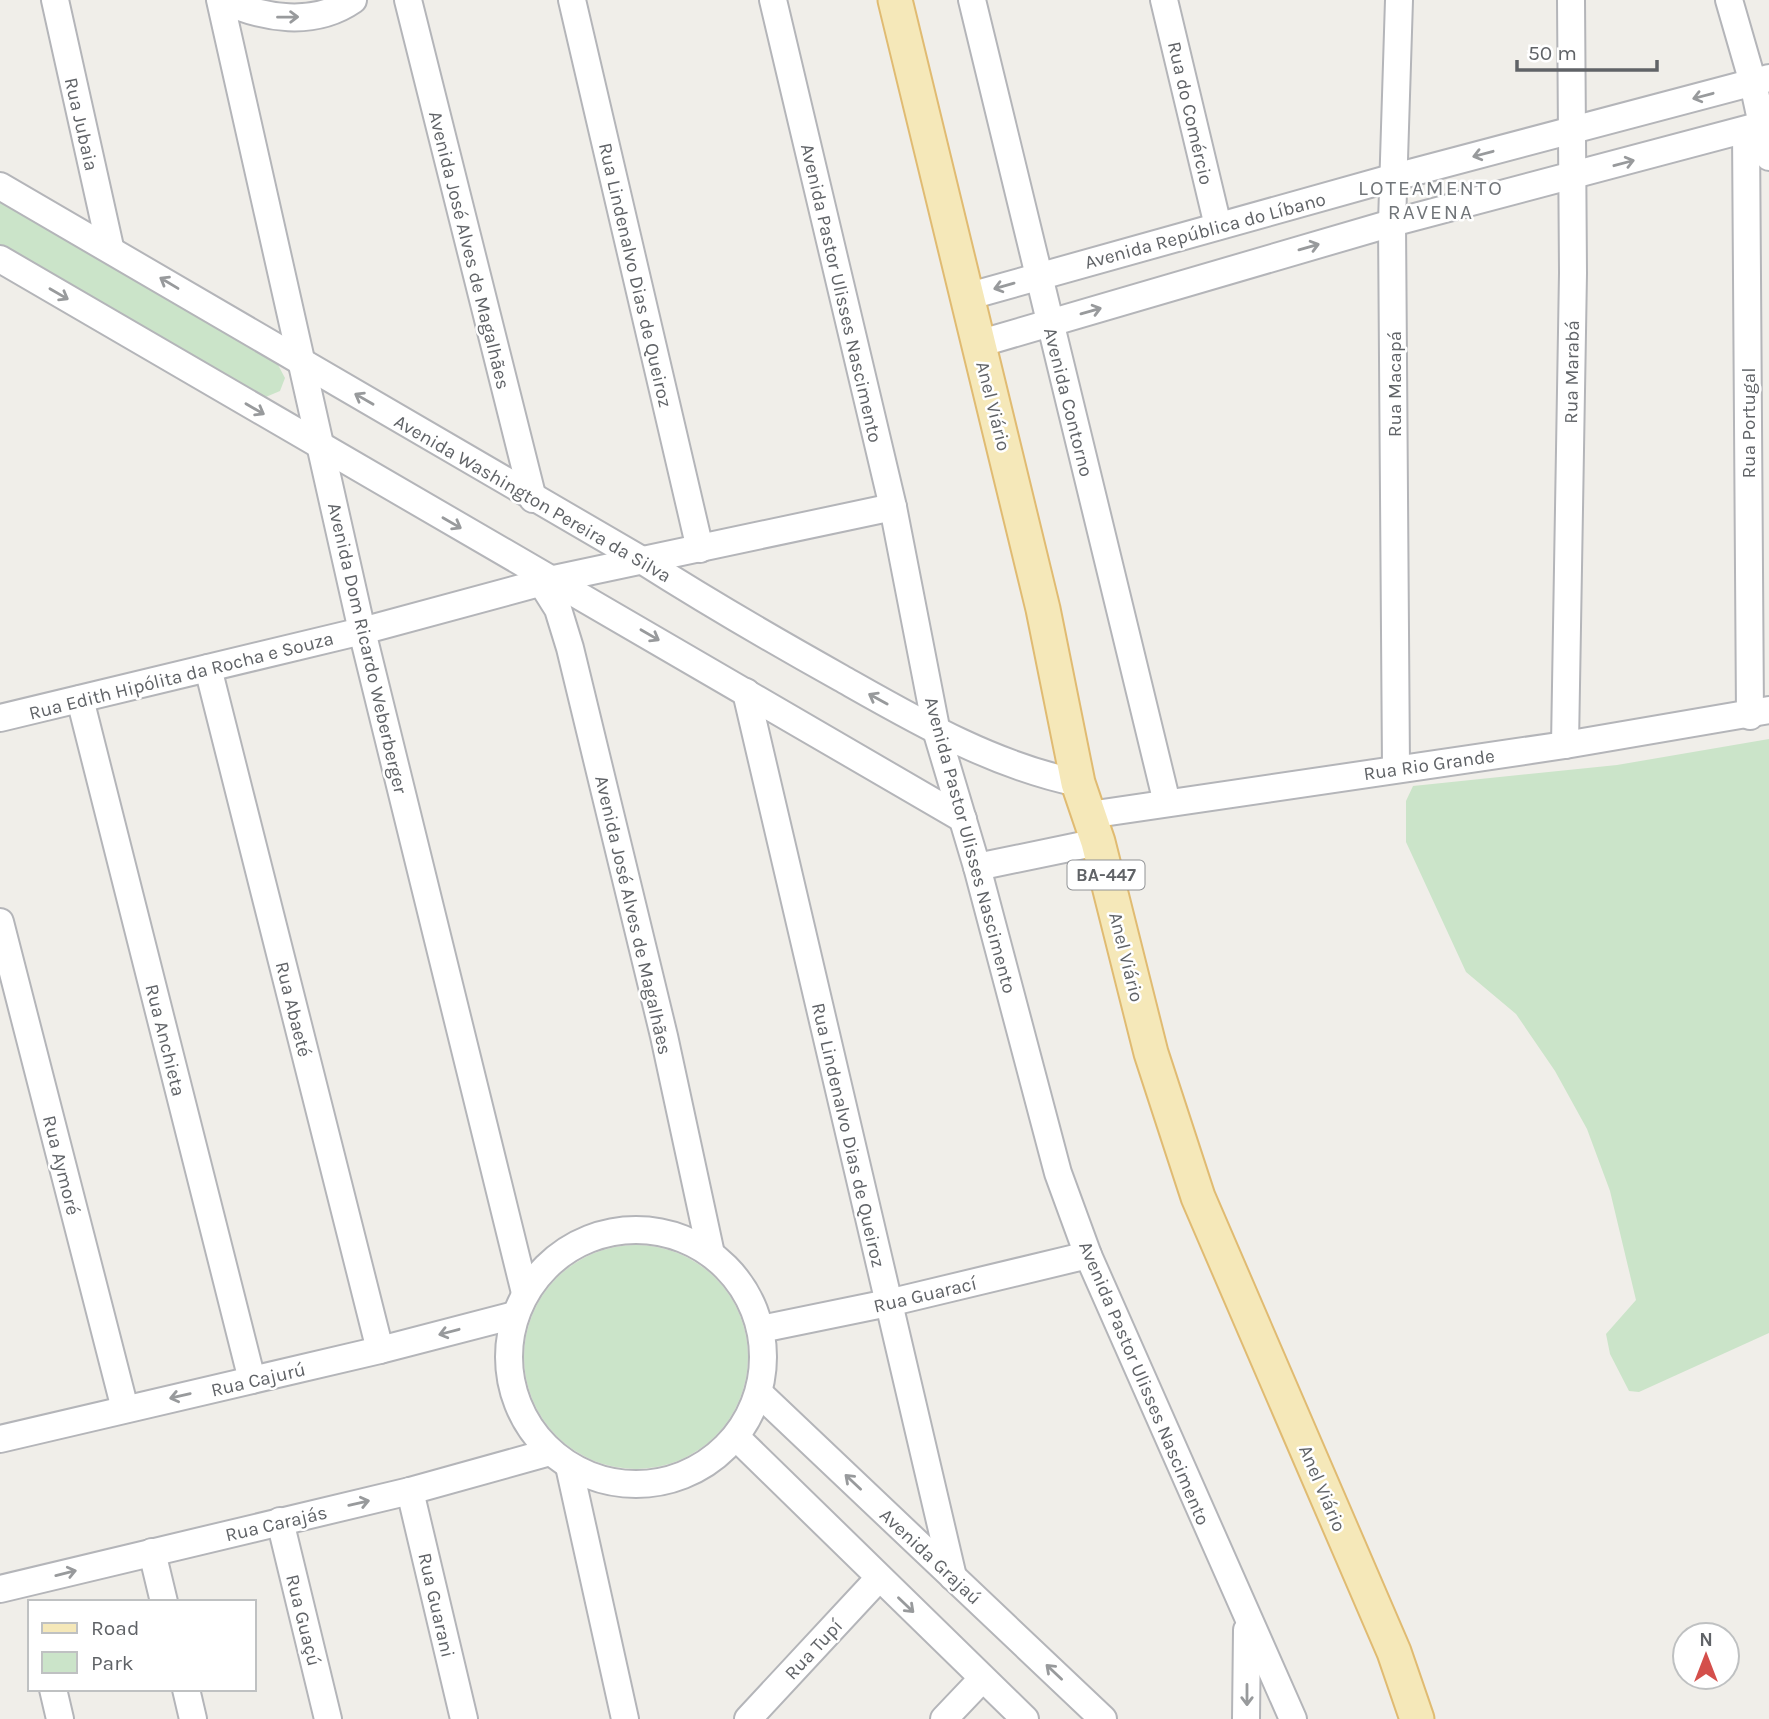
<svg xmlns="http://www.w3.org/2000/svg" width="1769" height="1719" viewBox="0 0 1769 1719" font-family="Karla,sans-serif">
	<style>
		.green { fill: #cbe4c9 }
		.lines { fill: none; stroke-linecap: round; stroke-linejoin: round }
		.minor-casing { stroke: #b4b5b9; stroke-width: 30 }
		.major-casing { stroke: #e0bb72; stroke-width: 37 }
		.minor { stroke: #fff; stroke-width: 26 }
		.major { stroke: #f5e8b9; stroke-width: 33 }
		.oneway { stroke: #989a9c }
		.labels { text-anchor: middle; stroke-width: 5; stroke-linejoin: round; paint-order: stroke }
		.shield { fill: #fff; stroke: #909295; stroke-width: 2 }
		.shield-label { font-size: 18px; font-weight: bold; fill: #606367 }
		.street-label { font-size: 19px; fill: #606367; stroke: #fff }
		.neighbourhood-label { font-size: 21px; letter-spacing: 2px; fill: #717579; stroke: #fff }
	</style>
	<rect width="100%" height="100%" fill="#f0eee9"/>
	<g class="green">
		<path d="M0,201L277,363L285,378L280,391L261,399L0,247Z"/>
		<path d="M1769,739V1333L1639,1392L1629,1391L1610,1354L1606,1334L1636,1300L1610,1191L1587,1129L1555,1071L1516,1014L1466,972L1406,842V801L1413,786L1617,765Z"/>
		<circle cx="636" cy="1357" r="112"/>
	</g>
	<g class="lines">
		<defs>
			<g id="minor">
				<path d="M55,0L110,247"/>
				<path d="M220,0L362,631L525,1293"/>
				<path d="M224,0C263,19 314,27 353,0"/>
				<path d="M408,0L533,499"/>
				<path d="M572,0L700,549"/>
				<path d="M773,0L893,507L937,733L977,867L1058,1173L1088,1255L1293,1719"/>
				<path d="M972,0L1167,803"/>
				<path d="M1164,0L1218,226"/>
				<path d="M1729,0L1753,83L1769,157"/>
				<path d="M1746,131L1750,716"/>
				<path d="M0,186L640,559C706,601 773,640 841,678C917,721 992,765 1078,783"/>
				<path d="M0,259L963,819"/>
				<path d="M966,297L1395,177L1769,78"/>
				<path d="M978,344L1392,223L1769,123"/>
				<path d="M541,582L558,609L570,648L664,1036L711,1254"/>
				<path d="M208,668L380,1350"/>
				<path d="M746,692L953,1577"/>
				<path d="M80,699L252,1380"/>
				<path d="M0,718L362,631L554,579L893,507"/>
				<path d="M1565,745L1573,273L1571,0"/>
				<path d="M1396,768L1392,223L1399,0"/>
				<path d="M1089,815L1565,745L1769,710"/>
				<path d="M977,867L1098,842"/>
				<path d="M0,922L125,1409"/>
				<circle cx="636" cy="1357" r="127"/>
				<path d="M761,1329L888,1303L1088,1255"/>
				<path d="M759,1393L1103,1719"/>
				<path d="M736,1437L1025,1719"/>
				<path d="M0,1439L380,1350L515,1315"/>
				<path d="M569,1466L625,1719"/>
				<path d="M410,1491L464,1719"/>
				<path d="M280,1521L328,1719"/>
				<path d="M152,1552L164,1602"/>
				<path d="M0,1589L410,1491L550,1452"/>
				<path d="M53,1689L60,1719"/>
				<path d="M186,1689L193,1719"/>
				<path d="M748,1719L879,1578"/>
				<path d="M944,1719L982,1679"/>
				<path d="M1246,1719L1247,1630"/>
			</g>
			<path id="major" d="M895,0L1043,609L1078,783L1098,842L1151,1053L1198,1197L1394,1652L1417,1719"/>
		</defs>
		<use href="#minor" class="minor-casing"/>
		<use href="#major" class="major-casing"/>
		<use href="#minor" class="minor"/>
		<use href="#major" class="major"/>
	</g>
	<defs><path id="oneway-shaft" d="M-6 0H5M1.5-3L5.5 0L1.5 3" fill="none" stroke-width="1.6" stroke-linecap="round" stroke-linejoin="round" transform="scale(1.75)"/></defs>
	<g class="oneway">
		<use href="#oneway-shaft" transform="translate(288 17) rotate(-1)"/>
		<use href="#oneway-shaft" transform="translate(1703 96) rotate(165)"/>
		<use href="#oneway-shaft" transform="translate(1483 154) rotate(165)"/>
		<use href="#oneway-shaft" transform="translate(1624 163) rotate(-15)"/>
		<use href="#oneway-shaft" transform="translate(1309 247) rotate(-16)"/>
		<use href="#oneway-shaft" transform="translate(169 283) rotate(-149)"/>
		<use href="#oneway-shaft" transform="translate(1004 286) rotate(164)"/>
		<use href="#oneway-shaft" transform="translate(59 294) rotate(30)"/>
		<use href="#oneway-shaft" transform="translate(1091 311) rotate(-16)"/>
		<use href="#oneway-shaft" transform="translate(364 399) rotate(-150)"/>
		<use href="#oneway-shaft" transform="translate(255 409) rotate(30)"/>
		<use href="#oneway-shaft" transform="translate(452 523) rotate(30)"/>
		<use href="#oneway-shaft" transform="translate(650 635) rotate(30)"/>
		<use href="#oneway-shaft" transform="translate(878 699) rotate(-151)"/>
		<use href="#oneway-shaft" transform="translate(449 1332) rotate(165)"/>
		<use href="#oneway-shaft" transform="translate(180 1396) rotate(167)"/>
		<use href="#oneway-shaft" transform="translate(853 1482) rotate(-137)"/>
		<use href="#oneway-shaft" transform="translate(359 1503) rotate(-13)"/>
		<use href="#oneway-shaft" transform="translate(66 1573) rotate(-14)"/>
		<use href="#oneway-shaft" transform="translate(906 1605) rotate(44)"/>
		<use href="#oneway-shaft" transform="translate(1054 1672) rotate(-137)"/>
		<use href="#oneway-shaft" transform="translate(1247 1695) rotate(90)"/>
	</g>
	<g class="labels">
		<rect class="shield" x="1067.5" y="860.5" width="77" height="29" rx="5"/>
		<g class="shield-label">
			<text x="1106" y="881">BA-447</text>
		</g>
		<g class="street-label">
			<text transform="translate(1191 113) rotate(77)" y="7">Rua do Comércio</text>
			<text transform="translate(82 124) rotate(77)" y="7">Rua Jubaia</text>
			<text transform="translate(1205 230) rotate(-15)" y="7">Avenida República do Líbano</text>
			<text transform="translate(470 250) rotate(76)" y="7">Avenida José Alves de Magalhães</text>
			<text transform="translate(636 275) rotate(77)" y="7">Rua Lindenalvo Dias de Queiroz</text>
			<text transform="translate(842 293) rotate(77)" y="7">Avenida Pastor Ulisses Nascimento</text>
			<text transform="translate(1571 372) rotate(-89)" y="7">Rua Marabá</text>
			<text transform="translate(1394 384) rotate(-90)" y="7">Rua Macapá</text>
			<text transform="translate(1069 402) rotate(76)" y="7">Avenida Contorno</text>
			<text transform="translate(994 406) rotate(76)" y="7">Anel Viário</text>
			<text transform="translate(1748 423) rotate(-90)" y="7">Rua Portugal</text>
			<text transform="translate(533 498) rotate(30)" y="7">Avenida Washington Pereira da Silva</text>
			<text transform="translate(368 648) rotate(77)" y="7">Avenida Dom Ricardo Weberberger</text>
			<text transform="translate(181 675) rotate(-14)" y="7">Rua Edith Hipólita da Rocha e Souza</text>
			<text transform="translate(1429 764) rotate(-8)" y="7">Rua Rio Grande</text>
			<text transform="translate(971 845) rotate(75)" y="7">Avenida Pastor Ulisses Nascimento</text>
			<text transform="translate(634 915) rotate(77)" y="7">Avenida José Alves de Magalhães</text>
			<text transform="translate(1127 957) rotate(76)" y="7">Anel Viário</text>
			<text transform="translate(294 1009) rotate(76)" y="7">Rua Abaeté</text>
			<text transform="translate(166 1040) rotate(76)" y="7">Rua Anchieta</text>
			<text transform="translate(849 1135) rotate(77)" y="7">Rua Lindenalvo Dias de Queiroz</text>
			<text transform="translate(62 1165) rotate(76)" y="7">Rua Aymoré</text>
			<text transform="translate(925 1294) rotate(-13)" y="7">Rua Guarací</text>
			<text transform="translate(258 1379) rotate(-13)" y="7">Rua Cajurú</text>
			<text transform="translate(1145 1383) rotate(67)" y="7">Avenida Pastor Ulisses Nascimento</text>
			<text transform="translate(1323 1488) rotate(67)" y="7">Anel Viário</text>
			<text transform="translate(276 1523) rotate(-13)" y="7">Rua Carajás</text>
			<text transform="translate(931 1556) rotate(43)" y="7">Avenida Grajaú</text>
			<text transform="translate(437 1605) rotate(77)" y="7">Rua Guarani</text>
			<text transform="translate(304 1620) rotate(76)" y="7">Rua Guaçú</text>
			<text transform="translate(813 1649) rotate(-47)" y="7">Rua Tupí</text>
		</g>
		<g class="neighbourhood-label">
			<text x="1431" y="195">LOTEAMENTO<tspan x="1431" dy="24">RAVENA</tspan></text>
		</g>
	</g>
	<rect x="28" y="1600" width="228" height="91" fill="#ffffff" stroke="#bfc1c2" stroke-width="2"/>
	<rect x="42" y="1623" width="35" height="10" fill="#f5e8b9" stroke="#bfc1c2" stroke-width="2"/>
	<text x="91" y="1635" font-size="21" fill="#606367">Road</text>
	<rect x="42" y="1652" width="35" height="21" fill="#cbe4c9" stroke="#bfc1c2" stroke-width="2"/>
	<text x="91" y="1670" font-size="21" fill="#606367">Park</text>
	<g transform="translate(1706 1656)"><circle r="33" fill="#ffffff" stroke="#bfc1c2" stroke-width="2"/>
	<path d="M0-5L12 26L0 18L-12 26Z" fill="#d44f4b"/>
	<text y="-10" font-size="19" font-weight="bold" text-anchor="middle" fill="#606367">N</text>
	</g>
	<path d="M1517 60v10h140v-10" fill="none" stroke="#606367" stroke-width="3.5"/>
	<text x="1528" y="60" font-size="21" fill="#606367" stroke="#ffffff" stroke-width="5" paint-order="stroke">50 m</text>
</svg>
